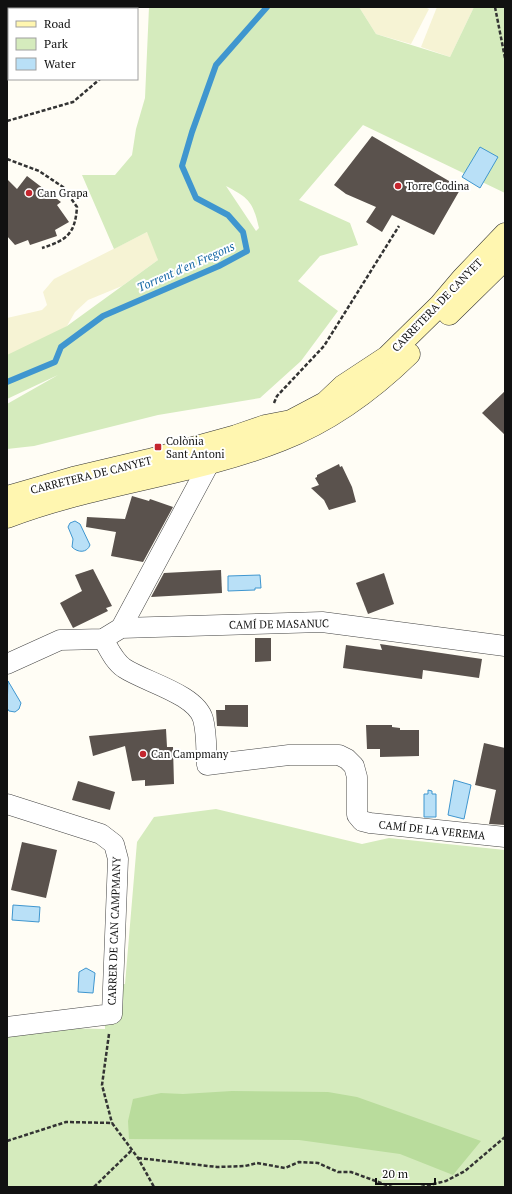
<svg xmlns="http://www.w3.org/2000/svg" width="512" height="1194" viewBox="0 0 512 1194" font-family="'PT Serif',serif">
<rect width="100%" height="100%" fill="#fffdf5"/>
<!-- farmland -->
<g fill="#f6f3d4">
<polygon points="359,7 424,7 429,9 411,44 376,34"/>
<polygon points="437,7 474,7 450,57 421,47"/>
<polygon points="151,230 158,260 122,286 88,300 75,312 67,326 7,361 7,318 42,310 47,305 43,292 54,279"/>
</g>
<!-- green -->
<g fill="#d5ebbd" fill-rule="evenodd">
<path d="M149,7H359L376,34L450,57L474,7H505V193L363,125L299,200L350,223L358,245L320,256L298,281L338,311L301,361L260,398L158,415L34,446L7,449V404L58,375L7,399V355L67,326L158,260L147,232L114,249L82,175H115L132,155L136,129L145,98ZM226,186C249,198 253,202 259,228L256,231Z"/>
<polygon points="216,809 362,844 389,838 505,850 505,1187 7,1187 7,1027 105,1029 104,985 125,984 137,842 154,817"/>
</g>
<!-- forest -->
<polygon fill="#b9dc9c" points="232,1091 328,1092 357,1097 481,1141 453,1175 400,1154 299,1140 129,1139 128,1121 133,1099 161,1093 183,1094"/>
<!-- water -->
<g fill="#b9e0f7" stroke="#3f96cf">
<polygon points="480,147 498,157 480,188 462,177"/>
<path d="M75,521L80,524L90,545C87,553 78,553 72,547L73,539L68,527L70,523Z"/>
<polygon points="260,575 261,588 255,588 255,590 228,591 228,576"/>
<polygon points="8,681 21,703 19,709 15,712 9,711 7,708"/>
<polygon points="454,780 471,785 464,819 448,815"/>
<polygon points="428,790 432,791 432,794 436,794 436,817 424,817 424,794 428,794"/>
<polygon points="13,905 40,907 39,922 12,920"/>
<polygon points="86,968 95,973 93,993 78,992 79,972"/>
</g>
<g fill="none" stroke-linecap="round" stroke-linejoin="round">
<!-- stream -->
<polyline stroke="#3f96cf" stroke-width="6" points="7,382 55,362 61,347 103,316 219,266 247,251 243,232 228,215 196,198 182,166 192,132 216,65 267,7"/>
</g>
<!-- building -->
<g fill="#5a524d">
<polygon points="372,136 461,188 434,235 392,215 382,232 366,222 376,207 346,194 334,185"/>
<polygon points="27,176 61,202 57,205 69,222 55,230 57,236 30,245 28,240 15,245 7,236 7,179 17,189"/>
<polygon points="505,391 505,435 482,413"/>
<polygon points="339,464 340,467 342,466 352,487 356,502 329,510 324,500 311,488 319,485 315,478 317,477 317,475"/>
<polygon points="132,496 149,501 150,499 173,507 143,562 111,556 116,532 86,527 87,517 125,519"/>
<polygon points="93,569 112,606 106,608 108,611 73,628 60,603 82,591 75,575"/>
<polygon points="221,570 222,593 151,597 164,573"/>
<polygon points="384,573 394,604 368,614 356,583"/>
<polygon points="255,638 271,638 271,661 255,662"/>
<polygon points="380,644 482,659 479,678 423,670 422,679 343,668 346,645 382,650"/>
<polygon points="225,705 248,705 248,727 217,726 216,710 225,710"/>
<polygon points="366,725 392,725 392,727 400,728 400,730 419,730 419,756 380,757 380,749 367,749"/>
<polygon points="166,729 167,747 173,747 174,784 145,786 145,780 132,781 125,746 93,756 89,736"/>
<polygon points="484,743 505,748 505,825 489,824 496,790 475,785"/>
<polygon points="78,781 115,792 110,810 72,800"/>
<polygon points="22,842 57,850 46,898 11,890"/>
</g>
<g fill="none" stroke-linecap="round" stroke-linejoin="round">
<defs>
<g id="street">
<polyline points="121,628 210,462"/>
<path d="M103,639C109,649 114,661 124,668C145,682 196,694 203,719C207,733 206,751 207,765L289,755H339L347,759L354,766L357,777V815L362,821L370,823L505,837"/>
<polyline points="7,664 60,640 103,639 121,628 322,622 505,646"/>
<polyline points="7,804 101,834 114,844 118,859 112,1014 7,1027"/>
</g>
<g id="secondary">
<polyline points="449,314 505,259"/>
<polyline points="7,497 73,478 149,460 236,436 265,426 291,421 325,403 343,386 387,357 440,305 462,279 505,234"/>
<path d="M7,517C96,483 193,475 281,440C330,421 372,390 409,354"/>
</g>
</defs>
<!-- street casing -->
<use href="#street" stroke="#444" stroke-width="21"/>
<!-- secondary casing -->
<use href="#secondary" stroke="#333" stroke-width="23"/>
<!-- path -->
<g stroke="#333" stroke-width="2.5" stroke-dasharray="4 2" stroke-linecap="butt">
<polyline points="495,7 505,58"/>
<polyline points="122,9 122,7"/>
<polyline points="7,121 73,102 100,79"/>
<path d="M7,159L39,171L63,187L77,207C75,234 67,240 42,248"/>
<polyline points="274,403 277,396 324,346 399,226"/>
<polyline points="109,1034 102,1085 112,1123"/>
<polyline points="7,1141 66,1122 112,1123 138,1158 154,1187"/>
<polyline points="138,1158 217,1167 245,1166 257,1163 285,1168 299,1162 318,1163 338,1172 351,1172 392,1187"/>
<polyline points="94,1187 132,1150"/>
<polyline points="421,1187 446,1181 465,1171 505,1137"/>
</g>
<!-- street -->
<use href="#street" stroke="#fff" stroke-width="20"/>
<!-- secondary -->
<use href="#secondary" stroke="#fff6b0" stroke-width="22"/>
</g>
<!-- markers -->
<g fill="#c4262e" stroke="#fff" stroke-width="1.5">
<circle cx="398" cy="186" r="4"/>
<circle cx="29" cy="193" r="4"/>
<rect x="154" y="443" width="8" height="8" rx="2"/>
<circle cx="143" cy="754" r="4"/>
</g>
<g text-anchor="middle" stroke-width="4" stroke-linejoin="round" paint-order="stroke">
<!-- poi labels -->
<g font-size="11" fill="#111" stroke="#fff" text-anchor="start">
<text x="406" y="190">Torre Codina</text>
<text x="37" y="197">Can Grapa</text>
<text x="166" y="445">Colònia<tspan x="166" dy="13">Sant Antoni</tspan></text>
<text x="151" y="758">Can Campmany</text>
</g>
<!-- street labels -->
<g font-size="11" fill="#111" stroke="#fff">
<text transform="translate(437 305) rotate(-46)" y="4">CARRETERA DE CANYET</text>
<text transform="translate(91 475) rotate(-14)" y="4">CARRETERA DE CANYET</text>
<text transform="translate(279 624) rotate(-1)" y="4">CAMÍ DE MASANUC</text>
<text transform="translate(432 830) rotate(6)" y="4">CAMÍ DE LA VEREMA</text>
<text transform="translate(114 931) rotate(-88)" y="4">CARRER DE CAN CAMPMANY</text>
</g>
<!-- water labels -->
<g font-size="12" font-style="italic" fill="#1768a6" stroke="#fff">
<text transform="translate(186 267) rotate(-24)" y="4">Torrent d'en Fregons</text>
</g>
</g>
<!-- border -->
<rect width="512" height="1194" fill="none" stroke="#111111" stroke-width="16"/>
<!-- legend -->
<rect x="8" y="8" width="130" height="72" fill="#ffffff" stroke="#a0a0a0"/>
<rect x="16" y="21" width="20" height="6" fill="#fff6b0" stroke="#a0a0a0"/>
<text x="44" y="28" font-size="12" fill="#111111">Road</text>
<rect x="16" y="38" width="20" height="12" fill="#d5ebbd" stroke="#a0a0a0"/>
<text x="44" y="48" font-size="12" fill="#111111">Park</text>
<rect x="16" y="58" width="20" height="12" fill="#b9e0f7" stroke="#a0a0a0"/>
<text x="44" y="68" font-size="12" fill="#111111">Water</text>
<!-- scale -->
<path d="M376 1178v6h59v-6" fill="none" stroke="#111111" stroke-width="2"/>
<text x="382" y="1178" font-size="12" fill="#111111" stroke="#ffffff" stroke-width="3" paint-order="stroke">20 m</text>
</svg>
